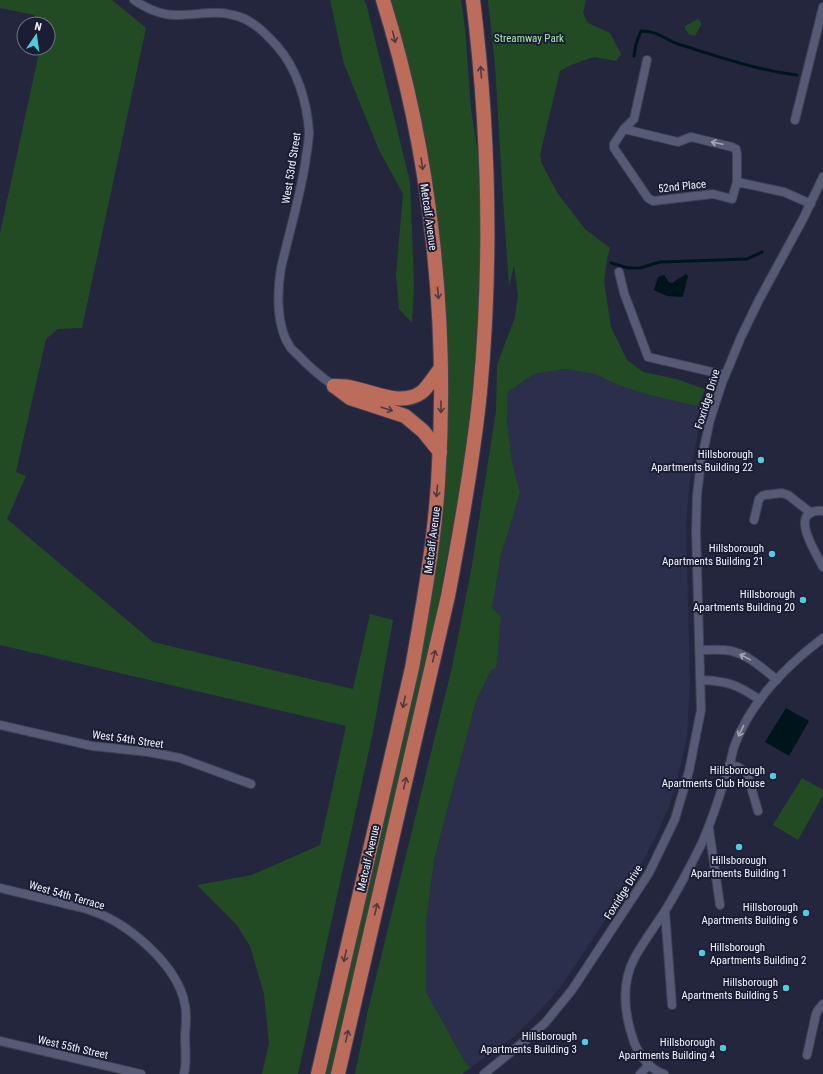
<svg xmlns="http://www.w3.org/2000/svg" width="823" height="1074" viewBox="0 0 823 1074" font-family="'Roboto Condensed',sans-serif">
<rect width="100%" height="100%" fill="#24263e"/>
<!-- built -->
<polygon fill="#2c2f4c" points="566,369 595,374 618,385 649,395 696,406 700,403 703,405 691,469 686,524 690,681 687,737 679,772 669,807 657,834 643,861 612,910 562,985 548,1002 514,1037 470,1068 465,1062 426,992 426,922 434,860 476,701 491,670 501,616 492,609 501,555 520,493 512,462 507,422 508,392 534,374"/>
<!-- green -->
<g fill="#224b23">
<polygon points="0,0 112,0 146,28 82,328 58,329 46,339 16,472 26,476 7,519 153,642 353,689 370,614 393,620 373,732 298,1074 262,1074 269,1043 264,994 250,946 236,924 197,885 252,875 320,845 346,726 0,645 0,233 40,48 48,48 48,24 38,24 35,15 0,8"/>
<polygon points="330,0 364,0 367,7 410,182 414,285 412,323 399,309 396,274 403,194 379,150 344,64"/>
<polygon points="391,0 461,0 465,28 471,109 480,167 480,254 477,330 471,407 463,471 438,606 331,1074 324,1074 419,652 446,322 442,265 432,178 412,79"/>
<polygon points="488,0 586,0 583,13 588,23 610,33 621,54 616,61 594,57 571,65 560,71 540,155 542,164 558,194 585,229 610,248 607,259 604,282 611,327 627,360 643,372 676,379 705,389 700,403 696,406 649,395 618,385 595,374 566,369 534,374 508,392 507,422 512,462 520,493 501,555 492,608 501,616 496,668 491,670 476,701 434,860 426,922 426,992 465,1062 470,1068 462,1074 355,1074 368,1010 452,667 471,571 496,411 497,365 515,317 518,296 514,265 509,287 503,199 495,65"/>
<polygon points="698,19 701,22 701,25 695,36 689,34 685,29 685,26"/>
<polygon points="802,778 823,790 823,795 798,840 773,825"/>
</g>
<!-- water -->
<g fill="#00151b">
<polygon points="686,274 688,276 683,297 667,296 654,290 658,277 664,275 669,282 672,283"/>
<polygon points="786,708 809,721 789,756 765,742"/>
</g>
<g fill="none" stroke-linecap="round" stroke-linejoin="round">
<!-- stream -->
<g stroke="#00151b" stroke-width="3">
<path d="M634,56L636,44L641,31C658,31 664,39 678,44C717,56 756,70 797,75"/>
<polyline points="611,263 628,268 640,268 660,262 747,259 762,252"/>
</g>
<defs>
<g id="minor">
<path d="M134,0C147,9 163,16 179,15C198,15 215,10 233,15C252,19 264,32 277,46C297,69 307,101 309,132C309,143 306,154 305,165C299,200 289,234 281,268C277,292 276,326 290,347C292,350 296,353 299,356C311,369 320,376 334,386"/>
<polyline points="647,60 634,119 624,129 614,144 614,148 648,198 653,201 713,194 732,199 737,182 784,192 811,204"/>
<polyline points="795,120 823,7"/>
<polyline points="624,129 678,142 691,137 732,147 736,149 737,154 737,182"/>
<polyline points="619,272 624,293 648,357 725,375"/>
<path d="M823,511C786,508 816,553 823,567"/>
<polyline points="754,520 759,499 762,496 765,495 782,493 788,495 811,513"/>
<path d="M700,650C710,650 721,649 731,651C749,655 763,669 777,680"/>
<path d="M701,680C728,681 738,685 760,700"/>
<polyline points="0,725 92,746 148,752 180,758 251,784"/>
<polyline points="729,765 738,767 747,773 758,811"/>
<polyline points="709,829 720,905"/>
<path d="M0,888C21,893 41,898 62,903C72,906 82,907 92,911C128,923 178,965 185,1005C187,1014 186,1025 185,1035C185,1047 187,1064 184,1074"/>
<polyline points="665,911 672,1005"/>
<polyline points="0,1041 141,1074"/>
<polyline points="807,1055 816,1014 818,1010 823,1004"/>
<polyline points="484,1074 527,1039 545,1023 572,990 649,873 675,819 689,771 701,710 696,531 697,495 701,462 710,420 722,383 741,337 759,300 803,219 823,177"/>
<polyline points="640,1074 649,1065"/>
<path d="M664,1074C650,1070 639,1055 634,1042C624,1014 621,983 635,957C644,941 655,926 665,911C678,890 689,869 700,847C712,822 720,794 729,767C731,761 732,753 734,747C750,702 786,666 823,638"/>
</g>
<g id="trunk">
<polyline points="334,386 350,398 405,416 423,431 440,452"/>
<path d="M334,386C341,386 347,386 353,388C374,392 402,407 422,392C429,386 435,375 441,368"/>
<path d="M318,1074L412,668C423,606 434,545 438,483C449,323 431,153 383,0"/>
<path d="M338,1074L448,596C461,528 473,461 480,392C492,262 489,130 473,0"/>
</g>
</defs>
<!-- minor casing -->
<use href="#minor" stroke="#3f4154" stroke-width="10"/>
<!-- trunk casing -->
<use href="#trunk" stroke="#3f4154" stroke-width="16"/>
<!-- minor -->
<use href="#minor" stroke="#565a74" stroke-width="8"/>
<!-- trunk -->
<use href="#trunk" stroke="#bb6c5b" stroke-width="14"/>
</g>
<!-- one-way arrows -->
<defs><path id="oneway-shaft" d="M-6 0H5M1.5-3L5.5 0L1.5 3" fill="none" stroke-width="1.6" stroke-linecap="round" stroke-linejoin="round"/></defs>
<g stroke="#523941">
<use href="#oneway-shaft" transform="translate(394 37) rotate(76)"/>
<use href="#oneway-shaft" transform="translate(481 72) rotate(-95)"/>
<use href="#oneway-shaft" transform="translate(422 164) rotate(81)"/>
<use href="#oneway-shaft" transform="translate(438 293) rotate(85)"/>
<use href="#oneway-shaft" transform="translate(441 407) rotate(90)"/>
<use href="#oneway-shaft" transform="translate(387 409) rotate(18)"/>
<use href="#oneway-shaft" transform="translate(437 491) rotate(95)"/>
<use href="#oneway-shaft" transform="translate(434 656) rotate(-77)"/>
<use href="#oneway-shaft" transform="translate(404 702) rotate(102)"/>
<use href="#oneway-shaft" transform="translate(405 783) rotate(-77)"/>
<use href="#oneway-shaft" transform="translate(376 909) rotate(-77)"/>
<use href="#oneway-shaft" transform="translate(345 956) rotate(103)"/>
<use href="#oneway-shaft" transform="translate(347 1036) rotate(-77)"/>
</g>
<g stroke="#a4a6b8">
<use href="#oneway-shaft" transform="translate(717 143) rotate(-168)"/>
<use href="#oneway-shaft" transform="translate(745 657) rotate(-152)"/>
<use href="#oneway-shaft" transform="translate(741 731) rotate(115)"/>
</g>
<!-- markers -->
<g fill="#54cadd" stroke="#1a1d33" stroke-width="1.5">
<circle cx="761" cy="460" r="4"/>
<circle cx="772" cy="554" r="4"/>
<circle cx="803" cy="600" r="4"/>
<circle cx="773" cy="776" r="4"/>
<circle cx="739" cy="847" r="4"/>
<circle cx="806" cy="913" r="4"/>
<circle cx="702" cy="953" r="4"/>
<circle cx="786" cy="988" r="4"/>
<circle cx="585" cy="1042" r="4"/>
<circle cx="723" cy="1048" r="4"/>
</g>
<g text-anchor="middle" stroke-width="4" stroke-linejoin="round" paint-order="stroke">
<!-- park labels -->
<g font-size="11" fill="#a7e8a7" stroke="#1a1d33">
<text x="529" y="42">Streamway Park</text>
</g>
<!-- street labels -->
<g font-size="11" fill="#f1f3fd" stroke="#1a1d33">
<text transform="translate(291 168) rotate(-81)" y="4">West 53rd Street</text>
<text transform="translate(682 186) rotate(-6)" y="4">52nd Place</text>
<text transform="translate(429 217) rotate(82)" y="4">Metcalf Avenue</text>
<text transform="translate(707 399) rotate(-73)" y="4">Foxridge Drive</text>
<text transform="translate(432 540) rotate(-83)" y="4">Metcalf Avenue</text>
<text transform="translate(128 739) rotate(8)" y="4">West 54th Street</text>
<text transform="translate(368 858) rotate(-77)" y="4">Metcalf Avenue</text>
<text transform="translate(623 892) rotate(-58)" y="4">Foxridge Drive</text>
<text transform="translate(67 895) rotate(16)" y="4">West 54th Terrace</text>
<text transform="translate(73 1047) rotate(13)" y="4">West 55th Street</text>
</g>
<!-- poi labels -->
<g font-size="11" fill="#f1f3fd" stroke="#1a1d33" text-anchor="end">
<text x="753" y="458">Hillsborough<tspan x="753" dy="13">Apartments Building 22</tspan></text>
<text x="764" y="552">Hillsborough<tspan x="764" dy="13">Apartments Building 21</tspan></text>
<text x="795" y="598">Hillsborough<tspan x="795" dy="13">Apartments Building 20</tspan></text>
<text x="765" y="774">Hillsborough<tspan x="765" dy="13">Apartments Club House</tspan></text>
<text x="739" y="864" text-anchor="middle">Hillsborough<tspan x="739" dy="13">Apartments Building 1</tspan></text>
<text x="798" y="911">Hillsborough<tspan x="798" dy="13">Apartments Building 6</tspan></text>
<text x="710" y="951" text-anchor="start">Hillsborough<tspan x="710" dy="13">Apartments Building 2</tspan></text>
<text x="778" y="986">Hillsborough<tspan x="778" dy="13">Apartments Building 5</tspan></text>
<text x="577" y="1040">Hillsborough<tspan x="577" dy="13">Apartments Building 3</tspan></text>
<text x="715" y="1046">Hillsborough<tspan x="715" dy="13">Apartments Building 4</tspan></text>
</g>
</g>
<!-- north arrow -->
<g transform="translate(36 36) rotate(13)"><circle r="19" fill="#1a1d33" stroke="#707384"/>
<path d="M0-3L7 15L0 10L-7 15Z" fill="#54cadd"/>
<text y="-6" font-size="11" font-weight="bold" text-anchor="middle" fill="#f1f3fd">N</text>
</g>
</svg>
